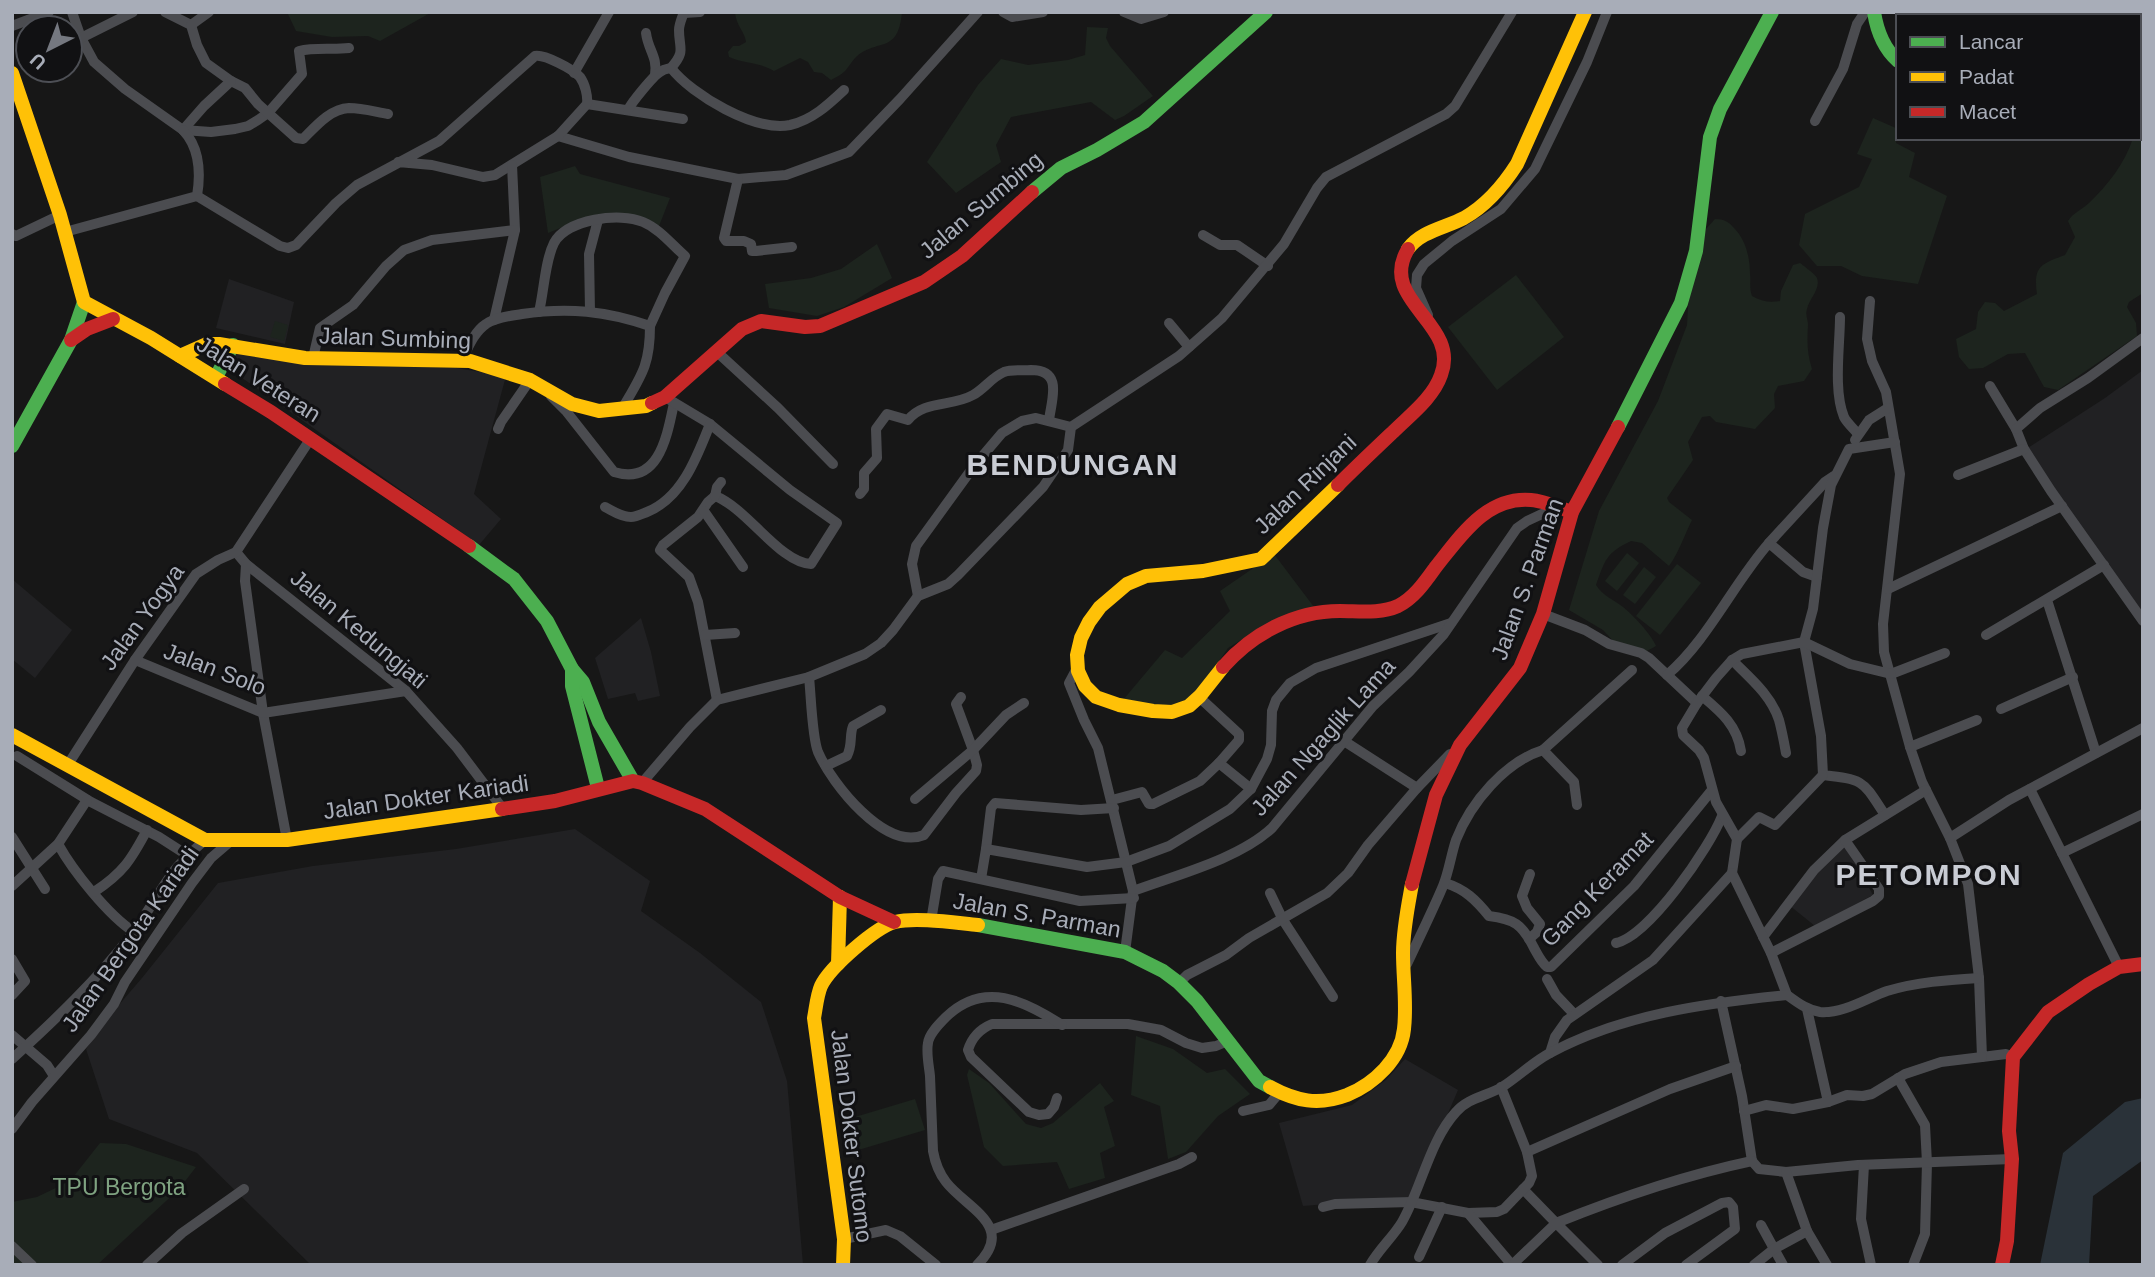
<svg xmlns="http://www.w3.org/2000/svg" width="2155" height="1277" viewBox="0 0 2155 1277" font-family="Arial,sans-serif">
<rect width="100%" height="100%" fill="#171717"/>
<!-- built -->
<g fill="#212123">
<polygon points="229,279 294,302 285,344 216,328"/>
<polygon points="235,353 346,365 456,368 506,376 474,494 501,519 479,545 228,368"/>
<polygon points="2143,370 2143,615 2023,451 2105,398"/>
<polygon points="12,579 72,630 35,678 12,659"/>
<polygon points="641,618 651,652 660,696 638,701 635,693 608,699 595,658"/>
<polygon points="575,829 650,881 641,911 700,953 761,1002 787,1081 803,1265 311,1265 197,1153 109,1119 86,1049 106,1020 142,978 218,883 313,866 456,849"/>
<polygon points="1845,844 1873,895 1815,926 1789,905 1826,860"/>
<polygon points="1405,1059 1458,1090 1412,1197 1303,1206 1279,1123 1352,1105 1386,1080"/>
</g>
<!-- green -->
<g fill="#1d241e">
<polygon points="287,12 432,12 380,41 368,36 332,37 296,31"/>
<path d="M735,12H902C898,56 877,37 855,58C851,62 849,67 845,71C841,75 836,77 831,80L822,73L814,72L808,62L800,58L774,71C759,62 745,64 729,57L728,52L733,46H739L746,42C745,32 736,26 735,12Z"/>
<polygon points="1087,27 1108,28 1106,38 1110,46 1153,96 1124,116 1115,120 1091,102 1011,117 996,145 1001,162 956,193 927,162 978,85 1001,59 1028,65 1068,60 1085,55"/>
<path d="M2143,107V293L2129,302L2127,307L2136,323L2137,336L2058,390L2044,387L2025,353L2008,354L1983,368L1969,369L1959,357L1956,339L1976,329L1978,312L1985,302L1995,303L2004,311L2037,294C2033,266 2041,264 2065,255L2075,237L2068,221C2073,213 2081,210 2089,203C2108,185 2125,163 2133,138H2139V120Z"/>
<polygon points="1873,118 1898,129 1896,143 1915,153 1909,177 1947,196 1918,284 1862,276 1841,266 1817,266 1799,245 1805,214 1859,187 1872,159 1857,154"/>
<polygon points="575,166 580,174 670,198 659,226 621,214 570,224 548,233 540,177"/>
<path d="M1715,219C1724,219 1729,222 1734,228C1746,240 1750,258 1750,274C1751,282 1749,288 1752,296C1761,301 1769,303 1780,301L1781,291L1793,265L1800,263C1805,267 1814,273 1817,278C1821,289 1809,299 1807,309C1805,315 1808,319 1808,325C1807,341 1807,354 1812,369L1804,381L1778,386L1774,394L1775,408L1755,429L1716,422L1710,416L1702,417L1688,442L1693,460L1667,498L1669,502L1692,520C1684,536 1679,552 1669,566L1642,543L1631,541C1606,553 1605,560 1596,585C1603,596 1613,599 1623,607C1632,614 1652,635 1656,646L1647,651L1616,644L1603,630L1569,610L1599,511L1658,401L1687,325L1689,290L1706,229Z"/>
<polygon points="877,244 892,278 844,307 817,316 769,308 765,284 811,278 841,269"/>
<polygon points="1516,275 1564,337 1497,390 1448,327"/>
<polygon points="275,321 288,325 284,341 270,337"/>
<polygon points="1627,553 1639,563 1617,591 1605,581"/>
<polygon points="1274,554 1314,607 1279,617 1228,648 1194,698 1170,708 1123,700 1165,650 1182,658 1230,611 1220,591"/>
<polygon points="1677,564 1701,583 1660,635 1636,616"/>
<polygon points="1644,567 1656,577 1635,604 1623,595"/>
<polygon points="1136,1036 1173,1049 1207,1073 1225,1069 1250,1094 1218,1116 1186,1152 1168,1159 1160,1106 1131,1095"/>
<polygon points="969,1069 989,1083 1026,1124 1041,1128 1053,1123 1100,1083 1114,1101 1104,1107 1115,1146 1100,1153 1105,1178 1069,1189 1057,1162 1003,1166 984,1147 967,1075"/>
<polygon points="915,1099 925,1130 855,1151 845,1120"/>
<polygon points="100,1143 126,1144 196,1167 179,1189 97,1265 12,1265 12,1202 37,1197 70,1181"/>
</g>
<!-- water -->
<polygon fill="#2a3239" points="2143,1098 2143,1160 2093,1196 2089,1265 2040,1265 2063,1153 2125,1102"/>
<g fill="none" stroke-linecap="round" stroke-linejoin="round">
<!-- street -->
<g stroke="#4b4c50" stroke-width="10">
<path d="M72,12L81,38L94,62L125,89L183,130L211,132L235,129L248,126L258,120L268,113L302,74L299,51C315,47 333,50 349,48"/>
<path d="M165,12L191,25L197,45L206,63L231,81L245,88L258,104L296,138L303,139C316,126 330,109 349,108C362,108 376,112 388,114"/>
<polyline points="1003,12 1012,17 1043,12"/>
<polyline points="1124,12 1141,19 1164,12"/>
<polyline points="684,13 700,12"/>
<polyline points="191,25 209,12"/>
<polyline points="12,26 49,12"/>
<path d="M646,33C648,50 658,57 655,75"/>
<polyline points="81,38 133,12"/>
<path d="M671,68C692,95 755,132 790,125C812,120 828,105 844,90"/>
<polyline points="574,73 609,12"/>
<polyline points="587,104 683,119"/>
<path d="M628,110C631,103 654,75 660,72C664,69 666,69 671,68C686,51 679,49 679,30C679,24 682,18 684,12"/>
<polyline points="1815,121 1843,69 1857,24 1865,12"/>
<polyline points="183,130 204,106 231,81"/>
<polyline points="558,136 629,157 738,179 786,175 849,152 900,99 978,12"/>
<polyline points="738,179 724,238 726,241 744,241 751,244 752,251 756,251 792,247"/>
<path d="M197,196L280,246L288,248L296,245L336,203L357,185L439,141L535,56C544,54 573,69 580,77C585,84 588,96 587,104L558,136L495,175L483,177L432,165L398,162"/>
<path d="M65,232L197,196C201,172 200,148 183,130"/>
<polyline points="12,234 16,236 60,215"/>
<polyline points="1203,235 1220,245 1237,245 1268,266"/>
<polyline points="1870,301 1867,339 1872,361 1886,392 1900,474 1883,624 1884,652 1910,747 1922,782 1950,838 1968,884 1979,978 1982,1057 2006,1054 2013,1057"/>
<polyline points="590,311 589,254 598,220"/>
<path d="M539,312C544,291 545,261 554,243C567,219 620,212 643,222C660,229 672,245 685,256L665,293L650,326"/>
<polyline points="1428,315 1416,288 1417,275 1424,264 1452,241 1501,209 1535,169 1587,62 1607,12"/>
<path d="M1840,317C1840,345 1833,391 1844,417C1847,423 1854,429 1858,434"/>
<polyline points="494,320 515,230 512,165"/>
<polyline points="1169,323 1189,347"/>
<polyline points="717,352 778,408 833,464"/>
<polyline points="313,358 320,328 353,305 386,266 404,250 432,240 515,230"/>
<path d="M462,360C468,348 474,332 486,324C496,317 510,316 522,314C568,307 606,311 650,326C650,366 641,376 622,409"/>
<polyline points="1990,386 2016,429 2024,449 2051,491 2143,621"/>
<path d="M551,396L566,411L614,472C659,486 667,436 674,403"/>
<path d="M665,397L710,424L790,490L837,523L811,564C780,563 747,508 715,496"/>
<polyline points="498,429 501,422 530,380"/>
<polyline points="2016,429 2040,408 2088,378 2143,338"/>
<polyline points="1855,440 1869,420 1888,408"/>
<polyline points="1958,475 2024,449"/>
<path d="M860,494L864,489V473L877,458L876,429L887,414L908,420C924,400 952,407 973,395C984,389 992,377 1004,372C1012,369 1022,371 1031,370C1063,370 1052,398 1049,420"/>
<polyline points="715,496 708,502 698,517 663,545 660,550 689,577 698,602 717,700"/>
<polyline points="715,496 717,487 721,482"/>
<path d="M605,507C613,511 621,517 631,517C636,517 642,514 647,512C682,498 697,457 710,424"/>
<polyline points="704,511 743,567"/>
<polyline points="1769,543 1825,482 1834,476"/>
<polyline points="236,552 246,564 406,691 457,748 503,809"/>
<polyline points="246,564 245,581 263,713 287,840"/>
<polyline points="1888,589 2062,506"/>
<polyline points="918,596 912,564 916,546 974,466 1002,433 1022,421 1036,418 1071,427"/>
<polyline points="2047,600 2096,753"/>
<polyline points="1543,614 1585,630 1609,644 1641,653 1649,658 1697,703"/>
<polyline points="705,635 735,633"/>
<polyline points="1986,635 2104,565"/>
<polyline points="135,660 263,713 406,691"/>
<path d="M1732,660C1750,678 1771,695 1779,720C1782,731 1784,742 1786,753"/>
<polyline points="1077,668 1069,683 1084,720 1098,748 1133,891 1125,952"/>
<polyline points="1891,674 1945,653"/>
<path d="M1667,675C1708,640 1733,584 1769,543L1803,572L1817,577"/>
<path d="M809,677C811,695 812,737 818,752C832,784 885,851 924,835L956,793L976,771L977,765L973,750L956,704L961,697"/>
<path d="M1702,696C1721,712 1737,725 1741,751"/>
<polyline points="2001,709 2073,677"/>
<polyline points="1344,741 1417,788"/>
<polyline points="1910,747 1977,720"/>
<polyline points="17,756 91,802 159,837 187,855"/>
<polyline points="1219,763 1251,789"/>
<polyline points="67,766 135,660 196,574 218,560 236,552 311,438"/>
<path d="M826,766L847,756C853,744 849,736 853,726L881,710"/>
<polyline points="642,783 690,727 717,700 809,677 865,654 881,643 893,630 918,596 948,584 958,575 1043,487 1068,450 1071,427 1179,356 1222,318 1284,244 1317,188 1326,177 1446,114 1455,106 1512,12"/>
<polyline points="2030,789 2119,967"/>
<polyline points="915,799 973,750 1006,715 1024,703"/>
<polyline points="1112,800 1142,792 1149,804 1153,804 1200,781 1219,763 1239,740 1239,734 1199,697"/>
<polyline points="1577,805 1574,782 1543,750 1632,670"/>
<path d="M1885,815C1862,780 1865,780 1823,775L1821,736L1804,642L1813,609L1823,528L1831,485L1849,449L1895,442"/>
<polyline points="12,837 45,889"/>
<polyline points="1950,838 2009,800 2143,728"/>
<polyline points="1737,839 1759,817 1775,825 1823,775"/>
<path d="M58,844C73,871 108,915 134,932"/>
<polyline points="986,849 991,808 995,803 1081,810 1114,808"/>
<polyline points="2062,853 2143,814"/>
<polyline points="981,879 986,849 1087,867 1126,862 1169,846 1230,809 1251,789 1267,759 1271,745 1272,711 1276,700 1290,683 1316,668 1451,623"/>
<path d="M1445,883C1465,889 1476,900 1489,916C1514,919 1522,924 1534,948C1538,955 1541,962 1547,967H1551L1634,886L1712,790"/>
<polyline points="12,886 58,844 87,800"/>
<path d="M1133,891C1176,875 1239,859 1272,828L1373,706L1409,672L1444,634L1517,528L1527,521L1557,507"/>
<path d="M94,892C123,873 131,860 147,830"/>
<polyline points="1270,893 1283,920 1333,997"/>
<polyline points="931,921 938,879 943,871 1080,901 1134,898"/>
<polyline points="1763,937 1814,870 1845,840 1926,790"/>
<polyline points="1529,939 1537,932 1540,924 1527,908 1522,896 1530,874"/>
<path d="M1616,943C1649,936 1710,847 1722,816"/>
<polyline points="1771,953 1873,901 1879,896 1879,889 1845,840"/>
<polyline points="12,959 25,981 12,995"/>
<path d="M1407,964C1419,938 1432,912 1443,886C1449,871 1451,855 1456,840C1471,802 1505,762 1543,750"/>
<polyline points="1547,979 1556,995 1574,1014"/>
<polyline points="1179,983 1187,975 1226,955 1249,938 1327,893 1348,873 1368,845 1417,788 1450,754"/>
<polyline points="1787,995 1771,953 1732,873 1737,839 1716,802 1704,758 1699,750 1683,735 1682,728 1697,703 1716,678 1732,660 1742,654 1804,642 1850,664 1891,674"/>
<polyline points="1721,1001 1742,1096 1752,1161"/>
<polyline points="1807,1009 1828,1102"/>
<polyline points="12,1035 47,1065 54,1076"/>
<polyline points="1550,1053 1555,1037 1567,1020 1653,960 1732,873"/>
<path d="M12,1059C55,1020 97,980 132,934C147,914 159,891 174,871C183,859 194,850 205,840"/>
<polyline points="1898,1078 1925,1125 1927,1163 1925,1234 1913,1265"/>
<path d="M1057,1098L1054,1107L1048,1114L1039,1115L1029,1112L971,1057L968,1050C972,1037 980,1029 992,1024H1128L1161,1030L1186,1043L1202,1048L1216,1046L1228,1041"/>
<polyline points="1243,1111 1269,1105 1279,1093"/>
<polyline points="1744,1111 1766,1105 1793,1109 1828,1102 1847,1095 1863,1096 1872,1094 1905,1074 1941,1062 1982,1057"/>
<polyline points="12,1129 32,1102 91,1035 114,1004 125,982 192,883 211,858 232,840"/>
<polyline points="1527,1152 1670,1089 1736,1066"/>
<polyline points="1752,1161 1759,1169 1786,1172 1858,1165 2012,1159"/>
<polyline points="1864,1165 1861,1219 1871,1265"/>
<polyline points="1786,1172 1807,1231 1827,1265"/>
<path d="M1523,1189L1556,1223C1618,1198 1686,1175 1752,1161"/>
<polyline points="1323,1207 1335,1204 1411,1202 1468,1213 1497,1212 1504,1209 1529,1183 1532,1176 1527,1152 1501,1087"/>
<polyline points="1468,1213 1512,1265"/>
<polyline points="1761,1225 1783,1265"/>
<polyline points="991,1230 1179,1164 1192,1157"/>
<polyline points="844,1239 886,1230 900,1236 936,1265"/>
<polyline points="12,1246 32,1265"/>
<polyline points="1419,1257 1442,1207"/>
<polyline points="147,1265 182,1233 244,1189"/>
<path d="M977,1265C1017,1226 966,1208 946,1182C939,1173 935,1162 933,1151C932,1126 931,1101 930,1076C929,1066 926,1053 928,1043C929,1034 939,1024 946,1017C984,980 1025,1001 1062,1025"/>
<path d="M1370,1265C1379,1249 1393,1237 1402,1222C1421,1189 1430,1140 1456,1112C1468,1098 1487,1096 1502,1087C1519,1076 1533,1062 1550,1053C1623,1014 1707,1003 1787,995C1798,1003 1807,1010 1820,1012C1843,1014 1867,998 1887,991C1917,982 1947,980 1979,978"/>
<polyline points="1512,1265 1556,1223 1598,1265"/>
<polyline points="1622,1265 1665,1233 1722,1203 1729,1202 1733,1207 1735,1229 1686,1265"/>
<polyline points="1754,1265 1774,1249 1807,1231"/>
</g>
<!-- fast -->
<g stroke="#4caf50" stroke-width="14">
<path d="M1874,12C1877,31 1883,48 1898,61"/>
<polyline points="1032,192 1061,168 1097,150 1144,122 1266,12"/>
<polyline points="216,377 233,345"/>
<polyline points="1618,427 1681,303 1696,251 1710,137 1720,109 1772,12"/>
<polyline points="12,446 71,340 84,302"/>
<polyline points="469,546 514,579 547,621 572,669 583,682 599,722 633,781"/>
<polyline points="572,669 572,686 598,788"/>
<polyline points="978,925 1125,952 1163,971 1179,983 1197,1001 1259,1081 1270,1087"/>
</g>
<!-- slow -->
<g stroke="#ffc107" stroke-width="14">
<polyline points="12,73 60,215 84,302 151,338 225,384"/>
<polyline points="2139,79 2143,65"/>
<path d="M1408,249C1421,231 1445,228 1464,218C1487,205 1503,186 1517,164L1585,12"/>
<polyline points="180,356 207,344 219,344 305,358 470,361 530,380 572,404 599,411 646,406 652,403"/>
<polyline points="1223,667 1200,696 1189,706 1172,712 1153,711 1119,705 1096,697 1085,686 1078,671 1077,655 1081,638 1089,622 1100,607 1127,584 1146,576 1203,571 1261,559 1338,485"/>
<polyline points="12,735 205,840 287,840 502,809"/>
<polyline points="838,964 840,897"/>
<path d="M1270,1087C1296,1101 1318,1106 1347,1095C1374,1084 1401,1059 1404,1029C1407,1004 1403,978 1403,953C1403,930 1408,906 1412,884"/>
<path d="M843,1265L844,1239L814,1018C816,1008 817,995 821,986C830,967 876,927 895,922C916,917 956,923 978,925"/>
</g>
<!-- jam -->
<g stroke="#c62828" stroke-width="14">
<polyline points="71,340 87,329 113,319"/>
<polyline points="225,384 271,412 469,546"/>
<polyline points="652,403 665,397 742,329 761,321 805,327 820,326 924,282 962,256 1032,192"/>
<path d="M1338,485C1356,467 1374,450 1393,432C1410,415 1433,398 1441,375C1461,323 1377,301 1408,249"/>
<path d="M1223,667C1252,634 1294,611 1340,611C1359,611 1380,614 1398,606C1414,598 1425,582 1435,568C1460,537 1486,496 1531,500C1545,501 1559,508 1572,512"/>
<polyline points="502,809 555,801 633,781 642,783 705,809 840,897 894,922"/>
<polyline points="1412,884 1436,795 1460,745 1520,668 1543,614 1572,512 1618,427"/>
<polyline points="2002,1265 2007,1241 2012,1159 2009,1131 2013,1057 2048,1012 2089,984 2119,967 2143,964"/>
</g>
</g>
<g text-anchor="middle" stroke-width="6" stroke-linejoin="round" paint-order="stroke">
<!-- street labels -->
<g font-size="23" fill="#a8adb8" stroke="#111113">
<text transform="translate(981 205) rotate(-40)" y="8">Jalan Sumbing</text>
<text transform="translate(395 338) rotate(2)" y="8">Jalan Sumbing</text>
<text transform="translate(259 379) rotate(32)" y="8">Jalan Veteran</text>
<text transform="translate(1305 484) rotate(-44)" y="8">Jalan Rinjani</text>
<text transform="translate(1527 579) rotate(-70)" y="8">Jalan S. Parman</text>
<text transform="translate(142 617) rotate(-54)" y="8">Jalan Yogya</text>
<text transform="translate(359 629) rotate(40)" y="8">Jalan Kedungjati</text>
<text transform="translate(215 669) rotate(21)" y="8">Jalan Solo</text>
<text transform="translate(1323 737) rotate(-48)" y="8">Jalan Ngaglik Lama</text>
<text transform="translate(426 797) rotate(-8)" y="8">Jalan Dokter Kariadi</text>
<text transform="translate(1597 889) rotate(-46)" y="8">Gang Keramat</text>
<text transform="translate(1037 915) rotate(10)" y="8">Jalan S. Parman</text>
<text transform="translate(130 939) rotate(-55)" y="8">Jalan Bergota Kariadi</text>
<text transform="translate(852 1136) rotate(83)" y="8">Jalan Dokter Sutomo</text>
</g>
<!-- park labels -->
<g font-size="23" fill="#7fa381" stroke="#111113">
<text x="119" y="1195">TPU Bergota</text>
</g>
<!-- district labels -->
<g font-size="30" font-weight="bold" letter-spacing="2" fill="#c9ccd4" stroke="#111113">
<text x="1073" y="475">BENDUNGAN</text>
<text x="1929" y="885">PETOMPON</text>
</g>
</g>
<!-- border -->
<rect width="2155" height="1277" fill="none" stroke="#a8adb8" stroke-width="28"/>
<!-- legend -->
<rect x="1896" y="14" width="245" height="126" fill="#111113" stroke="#4d4f55" stroke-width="2"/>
<rect x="1910" y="37" width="35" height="10" fill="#4caf50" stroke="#4d4f55" stroke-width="2"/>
<text x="1959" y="49" font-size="21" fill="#a8adb8">Lancar</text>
<rect x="1910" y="72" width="35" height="10" fill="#ffc107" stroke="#4d4f55" stroke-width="2"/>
<text x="1959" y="84" font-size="21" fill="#a8adb8">Padat</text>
<rect x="1910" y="107" width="35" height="10" fill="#c62828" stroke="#4d4f55" stroke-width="2"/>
<text x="1959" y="119" font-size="21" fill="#a8adb8">Macet</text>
<!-- north arrow -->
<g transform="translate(49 49) rotate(222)"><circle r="33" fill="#111113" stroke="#4d4f55" stroke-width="2"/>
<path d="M0-5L12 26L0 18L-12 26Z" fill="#757880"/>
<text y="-10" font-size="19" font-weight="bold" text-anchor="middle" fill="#a8adb8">U</text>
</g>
</svg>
